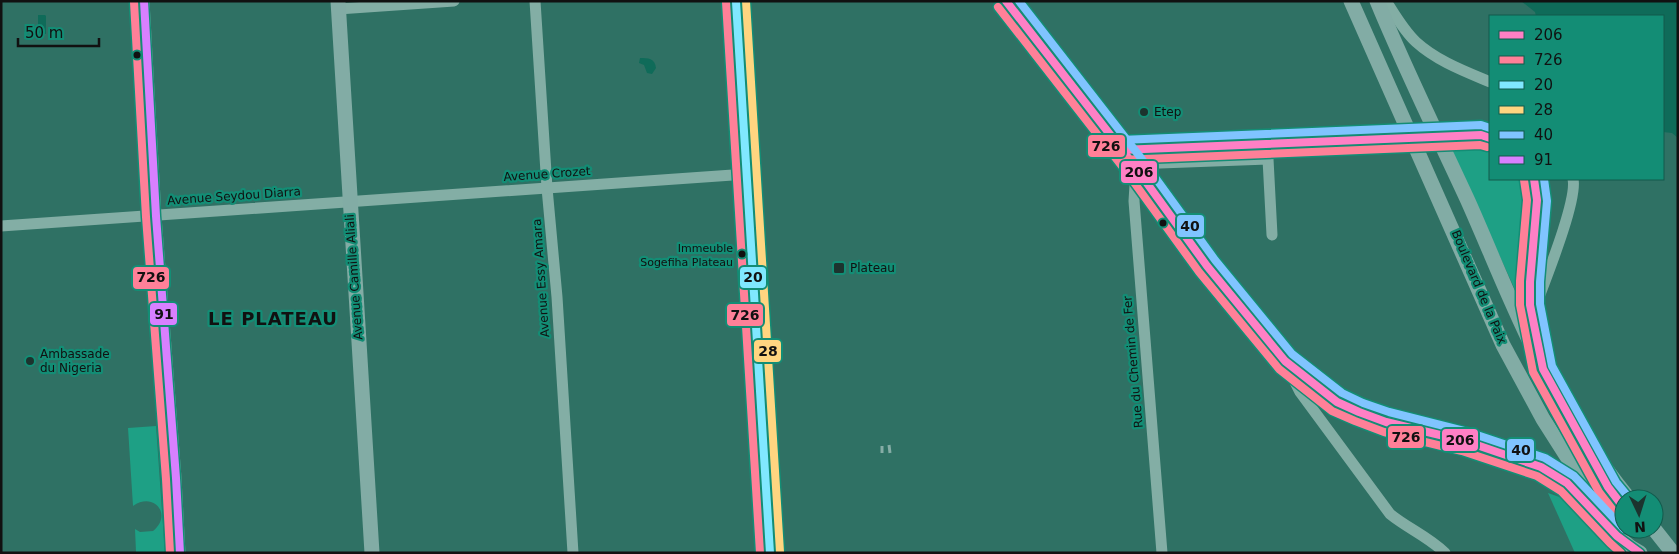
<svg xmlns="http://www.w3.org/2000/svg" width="1679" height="554" viewBox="0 0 1679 554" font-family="'DejaVu Sans',sans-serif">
<rect width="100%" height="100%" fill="#2f7164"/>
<!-- green -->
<g fill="#1ea085">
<path d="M1449,145H1472L1490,148V179H1526C1536,205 1525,275 1522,305Z"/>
<path d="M156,426L165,553H129L136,552L135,529L140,532L153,531C173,515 154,491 133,506L128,428Z"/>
<polygon points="1548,493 1574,502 1616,553 1575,553"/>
</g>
<!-- water -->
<g fill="#0f6b59">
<polygon points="1521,1 1678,1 1678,138 1672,133 1663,132 1663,16 1536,16 1535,12"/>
<polygon points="38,15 45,15 46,16 46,34 38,33"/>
<path d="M640,58C648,58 655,58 656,68L652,74L647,73L644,65L639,63Z"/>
</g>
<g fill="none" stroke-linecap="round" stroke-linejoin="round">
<!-- minor -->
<g stroke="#83aea5" stroke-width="11">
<polyline points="144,1 156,216 176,478 180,553"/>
<polyline points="535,1 547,188 557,297 573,553"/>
<path d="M1386,1C1395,15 1404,31 1416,42C1437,61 1464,71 1490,82"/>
<polyline points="338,9 454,1"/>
<polyline points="1133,164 1268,159 1272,235"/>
<polyline points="1136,169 1134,201 1162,553"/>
<polyline points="1,226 747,174"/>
<path d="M1533,313C1542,288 1578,201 1573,179"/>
<path d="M1286,364L1300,392L1390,514C1407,528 1429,537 1445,553"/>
</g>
<!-- major -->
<g stroke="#82aca5" stroke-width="15">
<polyline points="338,1 372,553"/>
<polyline points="736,1 770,553"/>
<polyline points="1006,1 1133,164 1207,266 1285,361 1337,402 1359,412 1386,422 1465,441 1541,467 1567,483 1617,536 1630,547 1640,553"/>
<polyline points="1351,1 1503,345 1543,419 1571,463 1620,525"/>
<path d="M1377,1C1405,69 1437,134 1468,201C1493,257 1515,315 1544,370C1568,416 1597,459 1629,499"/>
<polyline points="1120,150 1302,142"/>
<path d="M1534,179C1541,212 1532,246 1530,280C1529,302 1534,323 1539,345"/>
<polyline points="1654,529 1673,553"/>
</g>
<!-- rail -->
<g stroke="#86ada6" stroke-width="3" stroke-dasharray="9 4" stroke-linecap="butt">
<polyline points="889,445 890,453"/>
<polyline points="882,446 882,453"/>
</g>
<!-- major-bridge -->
<polyline stroke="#82aca5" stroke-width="15" points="1302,142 1481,135"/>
<defs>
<g id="bus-1">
<polyline points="1006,1 1133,164 1207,266 1285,361 1337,402 1359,412 1386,422 1465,441 1541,467 1567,483 1617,536 1640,553"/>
<polyline points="1120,150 1481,135 1490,138"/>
<polyline points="1534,179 1537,200 1530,282 1530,305 1543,369 1608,487 1624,508"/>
</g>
<g id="bus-2">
<polyline points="134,2 146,217 166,479 170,553"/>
<polyline points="726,2 760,553"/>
<polyline points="998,7 1125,170 1199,272 1279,369 1332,411 1355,421 1384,432 1462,451 1537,476 1561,491 1610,543 1621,553"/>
<polyline points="1120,160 1480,145 1487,147"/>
<polyline points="1524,180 1527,200 1520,281 1520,305 1533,372 1599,492 1616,514"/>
</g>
<polyline id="bus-3" points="736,2 770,553"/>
<polyline id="bus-4" points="746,1 780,552"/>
<g id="bus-5">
<polyline points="1019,1 1141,158 1215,260 1292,354 1342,393 1363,403 1389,412 1468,432 1545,458 1574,476 1624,529"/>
<polyline points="1120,140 1481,125 1490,128"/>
<polyline points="1544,179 1547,201 1540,282 1540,304 1552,366 1616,482 1630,499"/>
</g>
<polyline id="bus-6" points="144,1 156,216 176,478 180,553"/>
</defs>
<!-- bus-1 casing -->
<use href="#bus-1" stroke="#138d75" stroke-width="11"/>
<!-- bus-2 casing -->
<use href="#bus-2" stroke="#138d75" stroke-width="11"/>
<!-- bus-3 casing -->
<use href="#bus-3" stroke="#138d75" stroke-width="11"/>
<!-- bus-4 casing -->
<use href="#bus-4" stroke="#138d75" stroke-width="11"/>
<!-- bus-5 casing -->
<use href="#bus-5" stroke="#138d75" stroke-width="11"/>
<!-- bus-6 casing -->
<use href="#bus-6" stroke="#138d75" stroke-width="11"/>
<!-- bus-1 -->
<use href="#bus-1" stroke="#ff80c5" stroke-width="8"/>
<!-- bus-2 -->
<use href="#bus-2" stroke="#ff8098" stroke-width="8"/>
<!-- bus-3 -->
<use href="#bus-3" stroke="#80e8ff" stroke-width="8"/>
<!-- bus-4 -->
<use href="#bus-4" stroke="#ffd580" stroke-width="8"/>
<!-- bus-5 -->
<use href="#bus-5" stroke="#80c4ff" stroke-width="8"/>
<!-- bus-6 -->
<use href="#bus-6" stroke="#d880ff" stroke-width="8"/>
</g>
<!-- markers -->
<g fill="#111" stroke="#138d75" stroke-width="2">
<circle cx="137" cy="55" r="4.5"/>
<circle cx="1163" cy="223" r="4.5"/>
<circle cx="742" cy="254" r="4.5"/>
</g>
<g fill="#1c332e" stroke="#138d75" stroke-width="2">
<circle cx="1144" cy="112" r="5"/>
<rect x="833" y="262" width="12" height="12" rx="2.5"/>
<circle cx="30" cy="361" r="5"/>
</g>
<g text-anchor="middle" stroke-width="4.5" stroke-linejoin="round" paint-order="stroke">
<!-- bus labels -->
<g font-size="11" fill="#111" stroke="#138d75" text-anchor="end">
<text x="733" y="252">Immeuble<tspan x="733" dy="14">Sogefiha Plateau</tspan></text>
</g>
<!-- poi labels -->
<g font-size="12" fill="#111" stroke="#138d75" text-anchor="start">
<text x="1154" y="116">Etep</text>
<text x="850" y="272">Plateau</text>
<text x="40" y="358">Ambassade<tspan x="40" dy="14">du Nigeria</tspan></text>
</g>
<!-- street labels -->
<g font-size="12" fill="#111" stroke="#138d75">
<text transform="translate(547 174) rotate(-4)" y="4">Avenue Crozet</text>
<text transform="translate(234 196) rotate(-4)" y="4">Avenue Seydou Diarra</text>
<text transform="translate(354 277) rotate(-94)" y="4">Avenue Camille Aliali</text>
<text transform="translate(541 278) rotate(-94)" y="4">Avenue Essy Amara</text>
<text transform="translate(1479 287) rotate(67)" y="4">Boulevard de la Paix</text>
<text transform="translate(1133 362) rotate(-95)" y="4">Rue du Chemin de Fer</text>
</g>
<!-- district labels -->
<g font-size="18" font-weight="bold" letter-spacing="1" fill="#111" stroke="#138d75">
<text x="273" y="325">LE PLATEAU</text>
</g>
</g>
<g stroke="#138d75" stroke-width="2">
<rect x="1087" y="134" width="39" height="24" rx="5" fill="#ff8098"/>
<rect x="1120" y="160" width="38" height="24" rx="5" fill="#ff80c5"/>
<rect x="1176" y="214" width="29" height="24" rx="5" fill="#80c4ff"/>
<rect x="739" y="266" width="28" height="23" rx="5" fill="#80e8ff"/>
<rect x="132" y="266" width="38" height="24" rx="5" fill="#ff8098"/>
<rect x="149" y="302" width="29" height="24" rx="5" fill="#d880ff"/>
<rect x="726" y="303" width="38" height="24" rx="5" fill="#ff8098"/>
<rect x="753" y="339" width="29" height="24" rx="5" fill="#ffd580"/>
<rect x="1387" y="425" width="38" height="24" rx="5" fill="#ff8098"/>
<rect x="1441" y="428" width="38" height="24" rx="5" fill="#ff80c5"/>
<rect x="1506" y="438" width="29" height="24" rx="5" fill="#80c4ff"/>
</g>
<g font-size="14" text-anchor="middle" font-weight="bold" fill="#111">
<text x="1106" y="151">726</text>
<text x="1139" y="177">206</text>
<text x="1190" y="231">40</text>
<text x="753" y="282">20</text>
<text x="151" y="282">726</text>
<text x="164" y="319">91</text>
<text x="745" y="320">726</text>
<text x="768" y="356">28</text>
<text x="1406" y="442">726</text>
<text x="1460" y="445">206</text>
<text x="1521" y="455">40</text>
</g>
<!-- border -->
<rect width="1679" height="554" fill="none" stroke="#111111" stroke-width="5"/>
<!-- legend -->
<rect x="1489" y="15" width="175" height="165" fill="#138d75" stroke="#125b4d"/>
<rect x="1499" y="31" width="25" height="8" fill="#ff80c5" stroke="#125b4d"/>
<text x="1534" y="40" font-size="15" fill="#111111">206</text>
<rect x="1499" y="56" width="25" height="8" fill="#ff8098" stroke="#125b4d"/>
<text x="1534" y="65" font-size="15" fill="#111111">726</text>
<rect x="1499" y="81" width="25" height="8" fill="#80e8ff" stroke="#125b4d"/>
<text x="1534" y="90" font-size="15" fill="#111111">20</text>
<rect x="1499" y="106" width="25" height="8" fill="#ffd580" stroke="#125b4d"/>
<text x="1534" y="115" font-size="15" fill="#111111">28</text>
<rect x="1499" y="131" width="25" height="8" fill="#80c4ff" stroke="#125b4d"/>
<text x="1534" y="140" font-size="15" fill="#111111">40</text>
<rect x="1499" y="156" width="25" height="8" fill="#d880ff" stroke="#125b4d"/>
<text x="1534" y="165" font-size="15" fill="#111111">91</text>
<!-- north arrow -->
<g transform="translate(1639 514) rotate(176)"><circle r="24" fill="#138d75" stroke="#125b4d"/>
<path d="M0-4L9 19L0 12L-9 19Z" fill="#1c332e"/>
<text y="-8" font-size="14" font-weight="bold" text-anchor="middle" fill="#111111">N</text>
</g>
<!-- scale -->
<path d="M18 38v8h81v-8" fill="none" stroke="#111111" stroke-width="2.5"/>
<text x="25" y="38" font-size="15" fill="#111111" stroke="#138d75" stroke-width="4" paint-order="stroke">50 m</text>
</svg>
